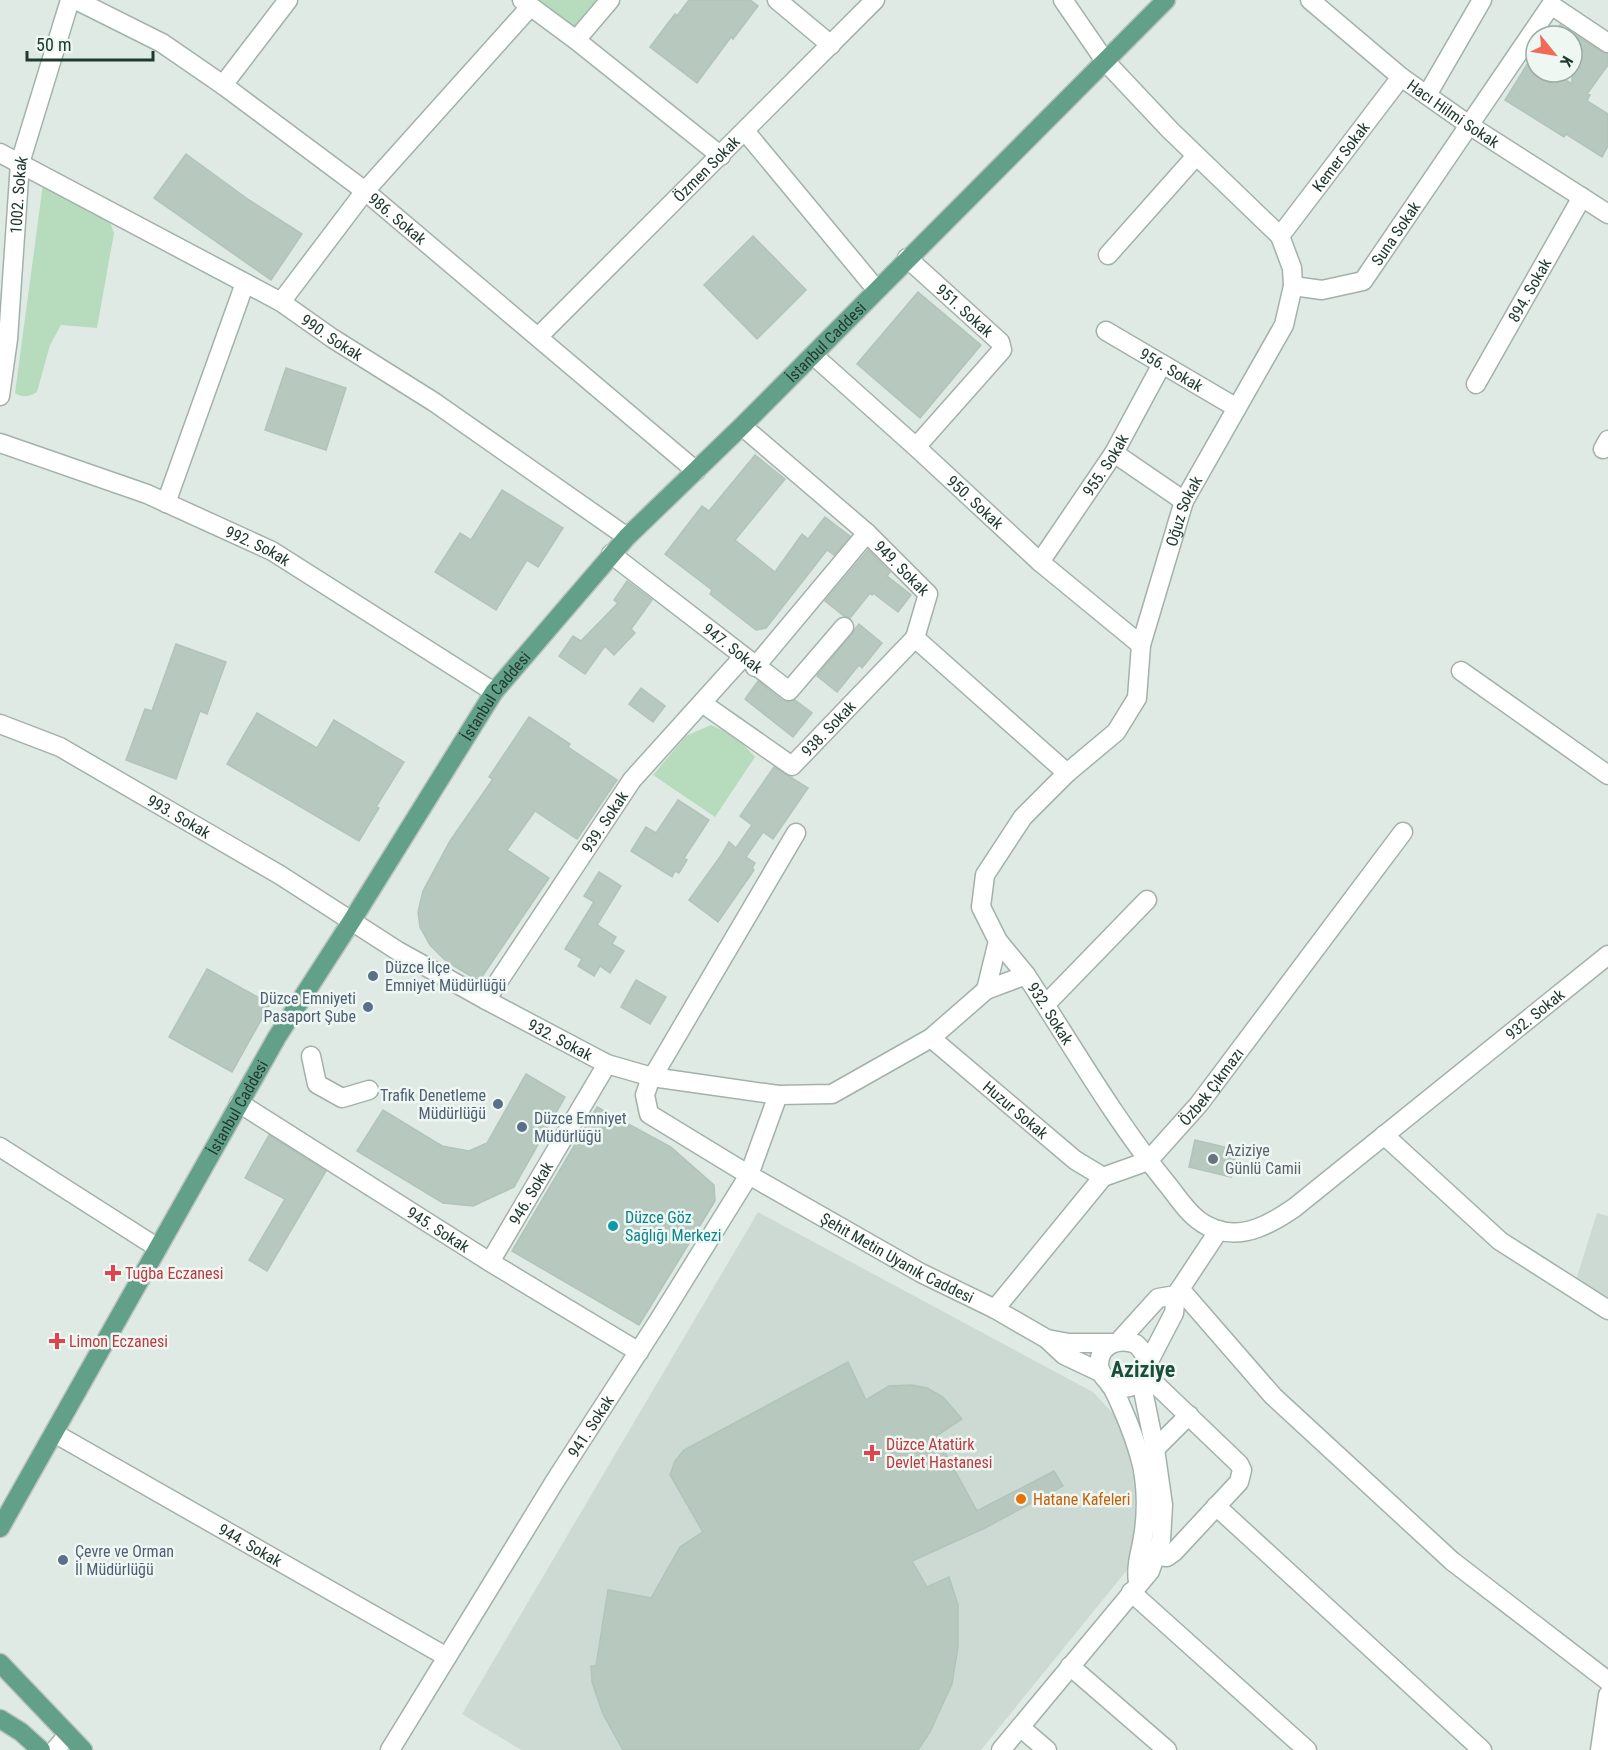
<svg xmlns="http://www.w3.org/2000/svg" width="1608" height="1750" viewBox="0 0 1608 1750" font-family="'Roboto Condensed',sans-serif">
<rect width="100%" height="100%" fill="#dfeae4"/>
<!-- built -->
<g fill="#cddad3">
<polygon points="758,1212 1093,1392 1122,1423 1135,1483 1136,1559 981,1750 521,1750 462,1714"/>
<polygon points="1597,1213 1608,1216 1608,1298 1576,1280"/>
</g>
<!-- green -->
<g fill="#b7dcbd">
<polygon points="538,0 601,0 576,31"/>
<path d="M43,184L110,222L114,233L97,328L61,325L50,345L37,392C29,397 23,398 15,393Z"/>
<polygon points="711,725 735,736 755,757 715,817 653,775 686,736"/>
</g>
<!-- building -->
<g fill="#b7c8bf" stroke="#b1c4ba" stroke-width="1.5">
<polygon points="689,0 750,0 758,6 733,39 731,37 697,83 650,47 675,14 677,16"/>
<polygon points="1560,25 1602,52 1608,54 1608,65 1587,94 1590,95 1587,101 1608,114 1608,146 1602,157 1566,134 1564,137 1505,100 1536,50 1536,72 1553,72 1572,84 1572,36 1550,36"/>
<polygon points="186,154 249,200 302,234 271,280 154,198"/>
<polygon points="753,236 806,290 757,339 704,285"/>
<polygon points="918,292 981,345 920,418 857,364"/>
<polygon points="286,368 346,388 326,450 265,430"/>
<polygon points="755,455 785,479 735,540 775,572 802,534 808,539 825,517 850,536 834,555 827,550 766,628 756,630 710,594 712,590 665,554 702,506 709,511"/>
<polygon points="502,490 563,528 538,567 527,560 496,610 435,572 460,533 471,540"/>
<polygon points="868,550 890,572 887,576 911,595 898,612 873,593 872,595 870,593 850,618 844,616 825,601"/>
<polygon points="627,581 652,600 631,629 635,633 614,655 605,646 585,674 559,656 573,636 581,641 618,603 614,600"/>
<polygon points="859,624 882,643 862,668 859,665 837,692 817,676"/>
<polygon points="176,644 226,662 207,714 200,711 176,779 126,760 145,709 152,711"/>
<polygon points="758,681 782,700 788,702 795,700 812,713 793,737 745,699"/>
<polygon points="641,688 665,706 653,722 629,704"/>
<polygon points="257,713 317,748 334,720 404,762 376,807 379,808 359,841 227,764"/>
<polygon points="529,717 570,744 568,747 617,780 577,839 535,811 507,850 549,878 479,981 447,962 430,945 420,927 418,912 423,891 450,841 493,779 489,777"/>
<polygon points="774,767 808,788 773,839 763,832 746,857 755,863 752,868 754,870 718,922 689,900 722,854 729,842 736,848 752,825 740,816"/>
<polygon points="678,800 709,820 684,858 687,860 679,873 675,871 672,877 631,851 646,827 656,833"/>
<polygon points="599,872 621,886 597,925 616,937 612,944 624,951 610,973 600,966 594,976 578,966 582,959 565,949 594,902 584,896"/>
<polygon points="207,969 270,1004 232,1072 169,1037"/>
<polygon points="636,980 666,997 650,1024 621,1007"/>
<polygon points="526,1074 565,1097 514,1187 473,1206 443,1203 357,1151 383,1110 442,1146 469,1151 487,1143"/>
<polygon points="597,1107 671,1147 714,1185 715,1201 639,1325 512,1251"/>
<polygon points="269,1135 326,1171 267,1271 249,1260 285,1199 245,1178"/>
<polygon points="1195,1140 1237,1150 1231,1177 1189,1167"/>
<polygon points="848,1362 866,1400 889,1386 911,1385 927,1388 943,1397 962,1419 936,1436 977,1511 1054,1471 1063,1486 985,1528 912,1561 927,1587 949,1577 958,1605 958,1647 952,1684 930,1732 918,1750 623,1750 603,1714 592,1682 591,1666 596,1666 608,1590 651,1598 680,1547 703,1532 670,1475 675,1461 684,1450"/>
</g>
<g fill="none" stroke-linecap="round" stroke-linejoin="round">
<defs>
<g id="minor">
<path id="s1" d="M76,0L162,43L223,85L365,191L696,471"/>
<polyline points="522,0 576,40 721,156"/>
<polyline points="777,0 831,45"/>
<path id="s2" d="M1310,0L1401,77L1469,125L1608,214"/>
<polyline points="576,40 610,0"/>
<polyline points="223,85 288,0"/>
<polyline points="1427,95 1482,0"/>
<polyline points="745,131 876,289"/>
<path id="s3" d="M0,153L281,302L332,338L434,402L627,537"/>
<path id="s4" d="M1280,236L1401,77"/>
<polyline points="1108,255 1196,156"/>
<path id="s5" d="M907,258L1000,342L1002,350L916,447"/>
<path id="s6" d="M1293,286L1322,290L1363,281L1551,5L1608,43"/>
<polyline points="281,302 365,191 530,7"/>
<path id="s7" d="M1106,331L1237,408"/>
<path id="s8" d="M538,337L875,0"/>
<path id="s9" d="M813,355L916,447L1040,562L1141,645"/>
<path id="s10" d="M1476,384L1582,197"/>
<path id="s11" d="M0,396L8,339L20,163L70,0"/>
<path id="s12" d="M742,426L867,533L928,594L915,638L1067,773"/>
<path id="s13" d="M0,443L147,494L272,551L494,692"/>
<polyline points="1603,449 1608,440"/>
<polyline points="1114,453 1184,501"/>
<polyline points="166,503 245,283"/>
<path id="s14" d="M611,554L789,691L844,627"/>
<path id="s15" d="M1040,562L1114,453L1162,364"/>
<polyline points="755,667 867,533"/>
<polyline points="1461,671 1608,775"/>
<path id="s16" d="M702,703L792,766L915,638"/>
<path id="s17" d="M0,724L60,747L280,875L398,951L486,1000L607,1064L652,1077L778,1095L832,1094L931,1038L986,990L1026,975C1072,1045 1114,1119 1167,1184C1177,1196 1187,1213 1201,1222C1205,1225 1212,1228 1217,1230C1245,1239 1272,1223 1294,1208L1608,955"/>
<path id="s18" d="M796,833L649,1083L645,1095L649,1114L749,1175L921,1273L995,1309L1047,1339L1064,1355L1100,1372"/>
<polyline points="998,941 1026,975"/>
<path id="s19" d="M986,990L998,941L981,907L985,875L1023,817L1067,773L1116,732L1137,698L1141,645L1184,501L1284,325L1293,286L1292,268L1280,236L1170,130L1105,61L1063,0"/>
<path id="s20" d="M486,1000L632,780L743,657"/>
<polyline points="1046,1004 1147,900"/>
<path id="s21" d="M931,1038L1075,1160L1103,1177"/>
<polyline points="311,1056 317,1084 342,1098 369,1090"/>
<path id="s22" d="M239,1103L490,1262L639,1352"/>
<polyline points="1384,1135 1500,1241 1608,1310"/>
<polyline points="0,1147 158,1248"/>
<path id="s23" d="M490,1262L607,1064"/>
<polyline points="1180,1289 1273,1396 1452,1561 1608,1681"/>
<path id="s24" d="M995,1309L1103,1177L1148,1161L1199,1104L1403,832"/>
<polyline points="1047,1339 1069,1343 1112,1343"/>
<polyline points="1120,1340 1158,1298 1176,1295"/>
<polyline points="1147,1365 1174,1313 1176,1295 1219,1230"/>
<polyline points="1145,1374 1239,1464 1242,1470 1239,1482 1174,1552 1167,1557 1156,1556"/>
<path d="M1110,1385C1140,1397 1160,1366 1136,1344C1120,1338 1100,1343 1099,1364C1099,1375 1107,1379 1112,1387C1116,1394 1119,1401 1122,1408C1130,1426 1137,1445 1142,1465C1147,1490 1147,1517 1142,1543C1139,1558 1136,1567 1138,1583"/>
<path id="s25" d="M54,1433L447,1657"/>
<polyline points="1155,1449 1189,1415"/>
<polyline points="1216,1506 1482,1750"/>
<polyline points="1131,1592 1307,1750"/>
<polyline points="1070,1666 1167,1750"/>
<polyline points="1020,1727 1047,1750"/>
<polyline points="55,1750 68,1735"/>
<path id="s26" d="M390,1750L555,1481L659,1320L749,1175L778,1095"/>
<polyline points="1001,1750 1150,1571 1161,1540 1163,1505 1155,1449 1141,1381"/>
<polyline points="1600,1750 1608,1695"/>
</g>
<g id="major">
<path id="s27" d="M0,1528L277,1037L351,922L494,692L627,537L742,426L1166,0"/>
<polyline points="0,1663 83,1750"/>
<polyline points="0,1719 21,1732 41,1750"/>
</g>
</defs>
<!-- minor casing -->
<use href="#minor" stroke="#a2b2aa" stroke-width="21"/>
<!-- major casing -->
<use href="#major" stroke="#bcc4c1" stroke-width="21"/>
<!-- minor -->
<use href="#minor" stroke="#fff" stroke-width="18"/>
<!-- major -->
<use href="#major" stroke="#63a08a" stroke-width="18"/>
</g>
<!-- markers -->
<g fill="#5c6f8a" stroke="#eff7f2" stroke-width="2">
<circle cx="373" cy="976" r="6"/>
<circle cx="368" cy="1007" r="6"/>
<circle cx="498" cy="1104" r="6"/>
<circle cx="522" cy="1127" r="6"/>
<circle cx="63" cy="1560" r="6"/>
</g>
<circle fill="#6b7280" stroke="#eff7f2" stroke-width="2" cx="1213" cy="1159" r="6"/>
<circle fill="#0f9aa8" stroke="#eff7f2" stroke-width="2" cx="613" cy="1226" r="6"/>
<g fill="#e0444e" stroke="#eff7f2" stroke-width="2">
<path d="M110 1264h6v6h6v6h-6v6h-6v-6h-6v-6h6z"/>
<path d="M54 1332h6v6h6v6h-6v6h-6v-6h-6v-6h6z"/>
<path d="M869 1444h6v6h6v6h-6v6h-6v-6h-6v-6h6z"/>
</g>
<circle fill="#e8710a" stroke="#eff7f2" stroke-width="2" cx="1021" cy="1499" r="6"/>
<g text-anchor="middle" stroke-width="5" stroke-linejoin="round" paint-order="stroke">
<!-- street labels -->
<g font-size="16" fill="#203a30" stroke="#eff7f2">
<text dy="6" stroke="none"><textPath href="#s2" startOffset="183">Hacı Hilmi Sokak</textPath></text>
<text dy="6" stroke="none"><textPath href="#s4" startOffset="100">Kemer Sokak</textPath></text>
<text dy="6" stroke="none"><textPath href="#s8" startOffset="238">Özmen Sokak</textPath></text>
<text dy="6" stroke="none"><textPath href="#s11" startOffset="202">1002. Sokak</textPath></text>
<text dy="6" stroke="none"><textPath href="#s1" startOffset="390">986. Sokak</textPath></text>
<text dy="6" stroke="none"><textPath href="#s6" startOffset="129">Suna Sokak</textPath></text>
<text dy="6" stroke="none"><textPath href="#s10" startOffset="108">894. Sokak</textPath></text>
<text dy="6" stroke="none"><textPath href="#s5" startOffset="78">951. Sokak</textPath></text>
<text dy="6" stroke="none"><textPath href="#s3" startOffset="380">990. Sokak</textPath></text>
<text dy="6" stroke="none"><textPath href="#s27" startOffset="1454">İstanbul Caddesi</textPath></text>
<text dy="6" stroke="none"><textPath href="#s7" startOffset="76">956. Sokak</textPath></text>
<text dy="6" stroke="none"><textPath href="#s15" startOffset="117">955. Sokak</textPath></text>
<text dy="6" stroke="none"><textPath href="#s9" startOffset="219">950. Sokak</textPath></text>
<text dy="6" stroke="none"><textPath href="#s19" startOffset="550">Oğuz Sokak</textPath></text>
<text dy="6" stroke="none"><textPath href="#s13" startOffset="278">992. Sokak</textPath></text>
<text dy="6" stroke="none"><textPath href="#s12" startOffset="214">949. Sokak</textPath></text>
<text dy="6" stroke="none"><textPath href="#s14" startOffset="154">947. Sokak</textPath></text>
<text dy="6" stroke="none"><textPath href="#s27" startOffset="969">İstanbul Caddesi</textPath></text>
<text dy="6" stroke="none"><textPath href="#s16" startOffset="162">938. Sokak</textPath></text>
<text dy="6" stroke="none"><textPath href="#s17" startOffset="202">993. Sokak</textPath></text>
<text dy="6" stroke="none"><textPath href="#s20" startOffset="214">939. Sokak</textPath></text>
<text dy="6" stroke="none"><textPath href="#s17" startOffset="1200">932. Sokak</textPath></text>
<text dy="6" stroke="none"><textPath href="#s17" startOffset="1868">932. Sokak</textPath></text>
<text dy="6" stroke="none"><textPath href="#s17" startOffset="644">932. Sokak</textPath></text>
<text dy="6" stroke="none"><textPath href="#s24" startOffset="316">Özbek Çıkmazı</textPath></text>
<text dy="6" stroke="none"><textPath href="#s27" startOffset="483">İstanbul Caddesi</textPath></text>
<text dy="6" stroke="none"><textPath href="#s21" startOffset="111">Huzur Sokak</textPath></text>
<text dy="6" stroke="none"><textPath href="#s23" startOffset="80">946. Sokak</textPath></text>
<text dy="6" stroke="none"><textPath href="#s22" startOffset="236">945. Sokak</textPath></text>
<text dy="6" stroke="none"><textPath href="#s18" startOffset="609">Şehit Metin Uyanık Caddesi</textPath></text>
<text dy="6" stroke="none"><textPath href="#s26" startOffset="381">941. Sokak</textPath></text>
<text dy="6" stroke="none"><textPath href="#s25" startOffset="226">944. Sokak</textPath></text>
</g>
<!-- service labels -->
<g font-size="16" fill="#4e5e75" stroke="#eff7f2" text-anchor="start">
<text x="385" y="973">Düzce İlçe<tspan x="385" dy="18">Emniyet Müdürlüğü</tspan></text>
<text x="356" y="1004" text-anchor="end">Düzce Emniyeti<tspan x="356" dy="18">Pasaport Şube</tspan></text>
<text x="486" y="1101" text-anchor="end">Trafik Denetleme<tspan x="486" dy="18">Müdürlüğü</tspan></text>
<text x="534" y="1124">Düzce Emniyet<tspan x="534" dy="18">Müdürlüğü</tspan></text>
<text x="75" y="1557">Çevre ve Orman<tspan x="75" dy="18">İl Müdürlüğü</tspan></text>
</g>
<!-- worship labels -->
<g font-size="16" fill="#5b616d" stroke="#eff7f2" text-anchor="start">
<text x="1225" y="1156">Aziziye<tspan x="1225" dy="18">Günlü Camii</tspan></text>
</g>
<!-- culture labels -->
<g font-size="16" fill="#0d838f" stroke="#eff7f2" text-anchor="start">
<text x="625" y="1223">Düzce Göz<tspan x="625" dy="18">Sağlığı Merkezi</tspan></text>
</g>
<!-- health labels -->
<g font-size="16" fill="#be3a42" stroke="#eff7f2" text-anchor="start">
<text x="125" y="1279">Tuğba Eczanesi</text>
<text x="69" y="1347">Limon Eczanesi</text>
<text x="886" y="1450">Düzce Atatürk<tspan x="886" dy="18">Devlet Hastanesi</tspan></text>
</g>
<!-- food labels -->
<g font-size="16" fill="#c56008" stroke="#eff7f2" text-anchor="start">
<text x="1033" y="1505">Hatane Kafeleri</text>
</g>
<!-- district labels -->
<g font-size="22" font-weight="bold" fill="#1c4c3b" stroke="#eff7f2">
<text x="1143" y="1377">Aziziye</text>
</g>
</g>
<!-- north arrow -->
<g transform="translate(1554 54) rotate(120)"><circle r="28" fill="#eff7f2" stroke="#9caba4" stroke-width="1.5"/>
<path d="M0-4.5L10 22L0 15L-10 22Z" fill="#f26a55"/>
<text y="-9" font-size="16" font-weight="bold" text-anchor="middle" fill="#203a30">K</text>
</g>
<!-- scale -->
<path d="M27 51v9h126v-9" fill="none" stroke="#203a30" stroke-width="3"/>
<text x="36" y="51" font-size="18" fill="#203a30" stroke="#eff7f2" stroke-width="4.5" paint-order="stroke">50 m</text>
</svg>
